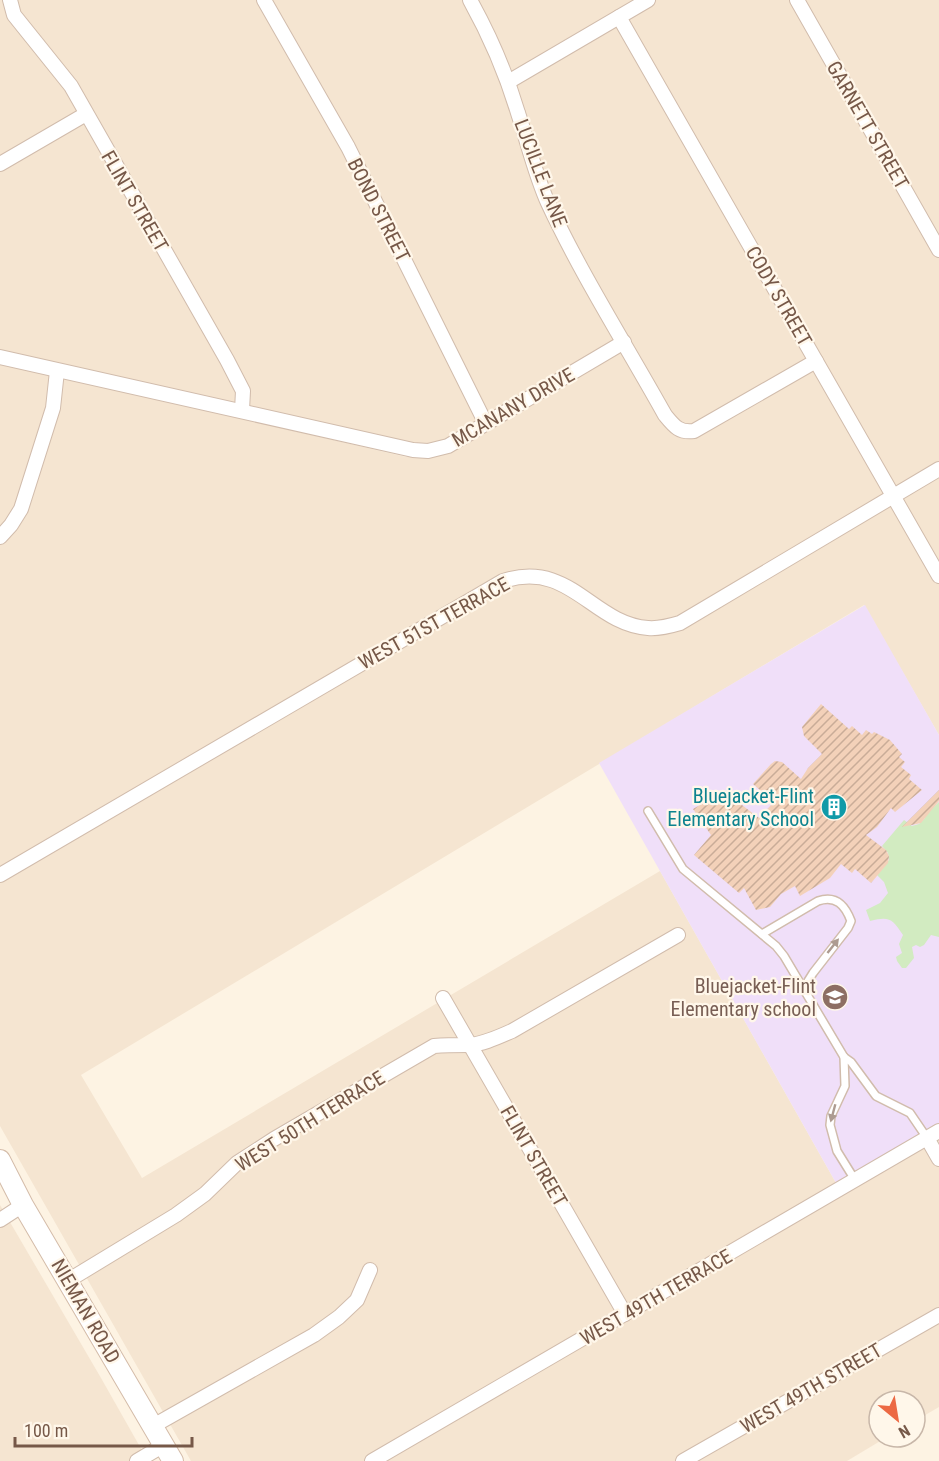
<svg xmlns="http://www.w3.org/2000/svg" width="939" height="1461" viewBox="0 0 939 1461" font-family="'Roboto Condensed',sans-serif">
<defs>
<pattern id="building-hatch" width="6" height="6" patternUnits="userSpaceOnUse" patternTransform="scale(1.5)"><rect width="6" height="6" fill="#f3d1b9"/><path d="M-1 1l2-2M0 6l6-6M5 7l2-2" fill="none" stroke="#c9ac98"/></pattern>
</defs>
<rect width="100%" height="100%" fill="#fdf3e3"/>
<!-- residential -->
<g fill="#f5e5d1">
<polygon points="0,0 939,0 939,735 864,605 81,1075 142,1178 660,871 836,1183 939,1136 939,1407 915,1421 915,1401 879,1401 879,1437 887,1437 847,1461 191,1461 0,1126 0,362 406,457 421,457 0,351"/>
<polygon points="0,1205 101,1378 148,1461 0,1461"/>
</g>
<!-- education -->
<polygon fill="#f0dff9" points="865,605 939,735 939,1123 836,1183 599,763"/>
<!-- green -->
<path fill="#d2ebc1" d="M939,802V937L931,935L924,945L920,947L916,945L912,947L914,958L906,968H902L897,961L896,957L902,953L899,944L903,935C892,919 890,916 870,921L866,910L880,903L888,893L884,882L877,875L889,860L888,853L882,846L904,820L912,826L919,824L925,818L924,816Z"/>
<!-- building -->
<g fill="url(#building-hatch)">
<polygon points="821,704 849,729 852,726 862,735 866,730 872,734 874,732 890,740 902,754 899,757 905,762 901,767 911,775 909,779 922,790 895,812 891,808 877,827 866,835 886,850 889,856 888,863 871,883 855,869 852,873 841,864 830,878 800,896 795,886 781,894 770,907 756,910 744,888 739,893 694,855 711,835 693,809 721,793 735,805 738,802 759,818 774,802 753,784 771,764 775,761 782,762 801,779 808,768 822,754 804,736 802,727"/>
<polygon points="939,790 939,801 921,823 902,827"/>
</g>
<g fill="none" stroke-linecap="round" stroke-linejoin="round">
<defs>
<g id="lane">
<polyline points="648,811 683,869 776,946 784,956 844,1057 851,1062 876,1096 910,1113 927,1138"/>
<path d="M762,934L818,901C836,895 845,905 851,921L848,928L813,973L808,981V994"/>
<polyline points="844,1057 845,1086 831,1116 830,1125 837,1151 855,1180"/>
</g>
<g id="street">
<polyline points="10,0 14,15 71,86 227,360 243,391 242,410"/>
<polyline points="264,0 348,147 486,424"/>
<path d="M470,0C490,36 506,73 518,113C528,143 535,174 548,203C582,276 626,345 665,415C674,426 679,433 694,431L816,361"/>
<polyline points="797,0 939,250"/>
<polyline points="619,17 939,576"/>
<polyline points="508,82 648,0"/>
<polyline points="0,164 86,114"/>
<polyline points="0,357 413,450 428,451 448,446 624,342"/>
<polyline points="0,537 11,525 21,509 53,408 57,371"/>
<path d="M0,875L503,581C570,559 592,624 648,628C659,629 670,626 680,623L939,469"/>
<polyline points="443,998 625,1314"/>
<polyline points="927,1138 939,1159"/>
<polyline points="0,1220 23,1205"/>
<path d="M69,1280L176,1215L205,1194L237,1163L274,1139L434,1046C446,1045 457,1045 469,1045C484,1044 498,1037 512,1031L678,935"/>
<polyline points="153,1426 314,1335 339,1317 357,1300 370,1270"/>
<polyline points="137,1461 164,1445"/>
<polyline points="372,1461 939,1131"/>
<polyline points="683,1461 939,1315"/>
</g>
<polyline id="secondary" points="0,1160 23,1205 173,1461"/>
</defs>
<!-- lane casing -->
<use href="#lane" stroke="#d1bcac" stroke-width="10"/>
<!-- street casing -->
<use href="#street" stroke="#d1bcac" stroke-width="16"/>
<!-- secondary casing -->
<use href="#secondary" stroke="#d4bca9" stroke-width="22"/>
<!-- lane -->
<use href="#lane" stroke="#fff" stroke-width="7"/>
<!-- street -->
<use href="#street" stroke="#fff" stroke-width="14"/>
<!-- secondary -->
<use href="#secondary" stroke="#fff" stroke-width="20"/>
</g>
<!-- one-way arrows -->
<defs><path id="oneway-solid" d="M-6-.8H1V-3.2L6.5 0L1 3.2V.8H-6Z" transform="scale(1.5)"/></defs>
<g fill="#ad9b91">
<use href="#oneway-solid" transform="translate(833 946) rotate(-52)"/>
<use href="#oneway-solid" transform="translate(833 1113) rotate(105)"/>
</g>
<!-- icons -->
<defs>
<symbol id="building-disc" viewBox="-11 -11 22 22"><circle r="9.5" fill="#0f9aa8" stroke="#fff7ea"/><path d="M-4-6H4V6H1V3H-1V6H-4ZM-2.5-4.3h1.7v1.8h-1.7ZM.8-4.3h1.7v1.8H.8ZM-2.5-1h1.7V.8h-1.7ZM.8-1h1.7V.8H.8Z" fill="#fff"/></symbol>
<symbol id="school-disc" viewBox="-11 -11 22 22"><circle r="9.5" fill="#8d6e63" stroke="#fff7ea"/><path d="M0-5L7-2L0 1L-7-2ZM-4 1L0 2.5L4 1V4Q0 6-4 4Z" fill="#fff"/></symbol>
</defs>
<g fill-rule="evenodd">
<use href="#building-disc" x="819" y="792" width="30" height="30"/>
<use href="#school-disc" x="820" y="982" width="30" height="30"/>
</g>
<g text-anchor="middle" stroke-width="4.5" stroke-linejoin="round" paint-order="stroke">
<!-- street labels -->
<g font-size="20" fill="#765848" stroke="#fff7ea">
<text transform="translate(868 125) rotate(60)" y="7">GARNETT STREET</text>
<text transform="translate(541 173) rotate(69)" y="7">LUCILLE LANE</text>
<text transform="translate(135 201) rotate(60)" y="7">FLINT STREET</text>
<text transform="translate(379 210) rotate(63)" y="7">BOND STREET</text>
<text transform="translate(779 296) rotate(60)" y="7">CODY STREET</text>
<text transform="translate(513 407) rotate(-30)" y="7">MCANANY DRIVE</text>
<text transform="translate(434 623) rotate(-29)" y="7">WEST 51ST TERRACE</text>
<text transform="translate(310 1121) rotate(-32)" y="7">WEST 50TH TERRACE</text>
<text transform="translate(534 1156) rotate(60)" y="7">FLINT STREET</text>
<text transform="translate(656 1297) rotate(-30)" y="7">WEST 49TH TERRACE</text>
<text transform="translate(86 1311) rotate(60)" y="7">NIEMAN ROAD</text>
<text transform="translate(811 1388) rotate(-30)" y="7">WEST 49TH STREET</text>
</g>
<!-- culture labels -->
<g font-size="20" fill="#0d838f" stroke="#fff7ea" text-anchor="end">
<text x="814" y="803">Bluejacket-Flint<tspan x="814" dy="23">Elementary School</tspan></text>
</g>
<!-- education labels -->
<g font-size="20" fill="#785e54" stroke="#fff7ea" text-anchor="end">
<text x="816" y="993">Bluejacket-Flint<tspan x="816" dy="23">Elementary school</tspan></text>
</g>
</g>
<!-- north arrow -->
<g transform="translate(897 1419) rotate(150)"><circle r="28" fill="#fff7ea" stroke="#c8b7a9" stroke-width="1.5"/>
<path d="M0-4.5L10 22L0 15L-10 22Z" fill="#ec6943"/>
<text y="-9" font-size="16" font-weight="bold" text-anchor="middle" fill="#765848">N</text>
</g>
<!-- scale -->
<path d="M15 1437v9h177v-9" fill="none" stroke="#765848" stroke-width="3"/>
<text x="24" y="1437" font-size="18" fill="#765848" stroke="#fff7ea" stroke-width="4.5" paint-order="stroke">100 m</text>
</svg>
